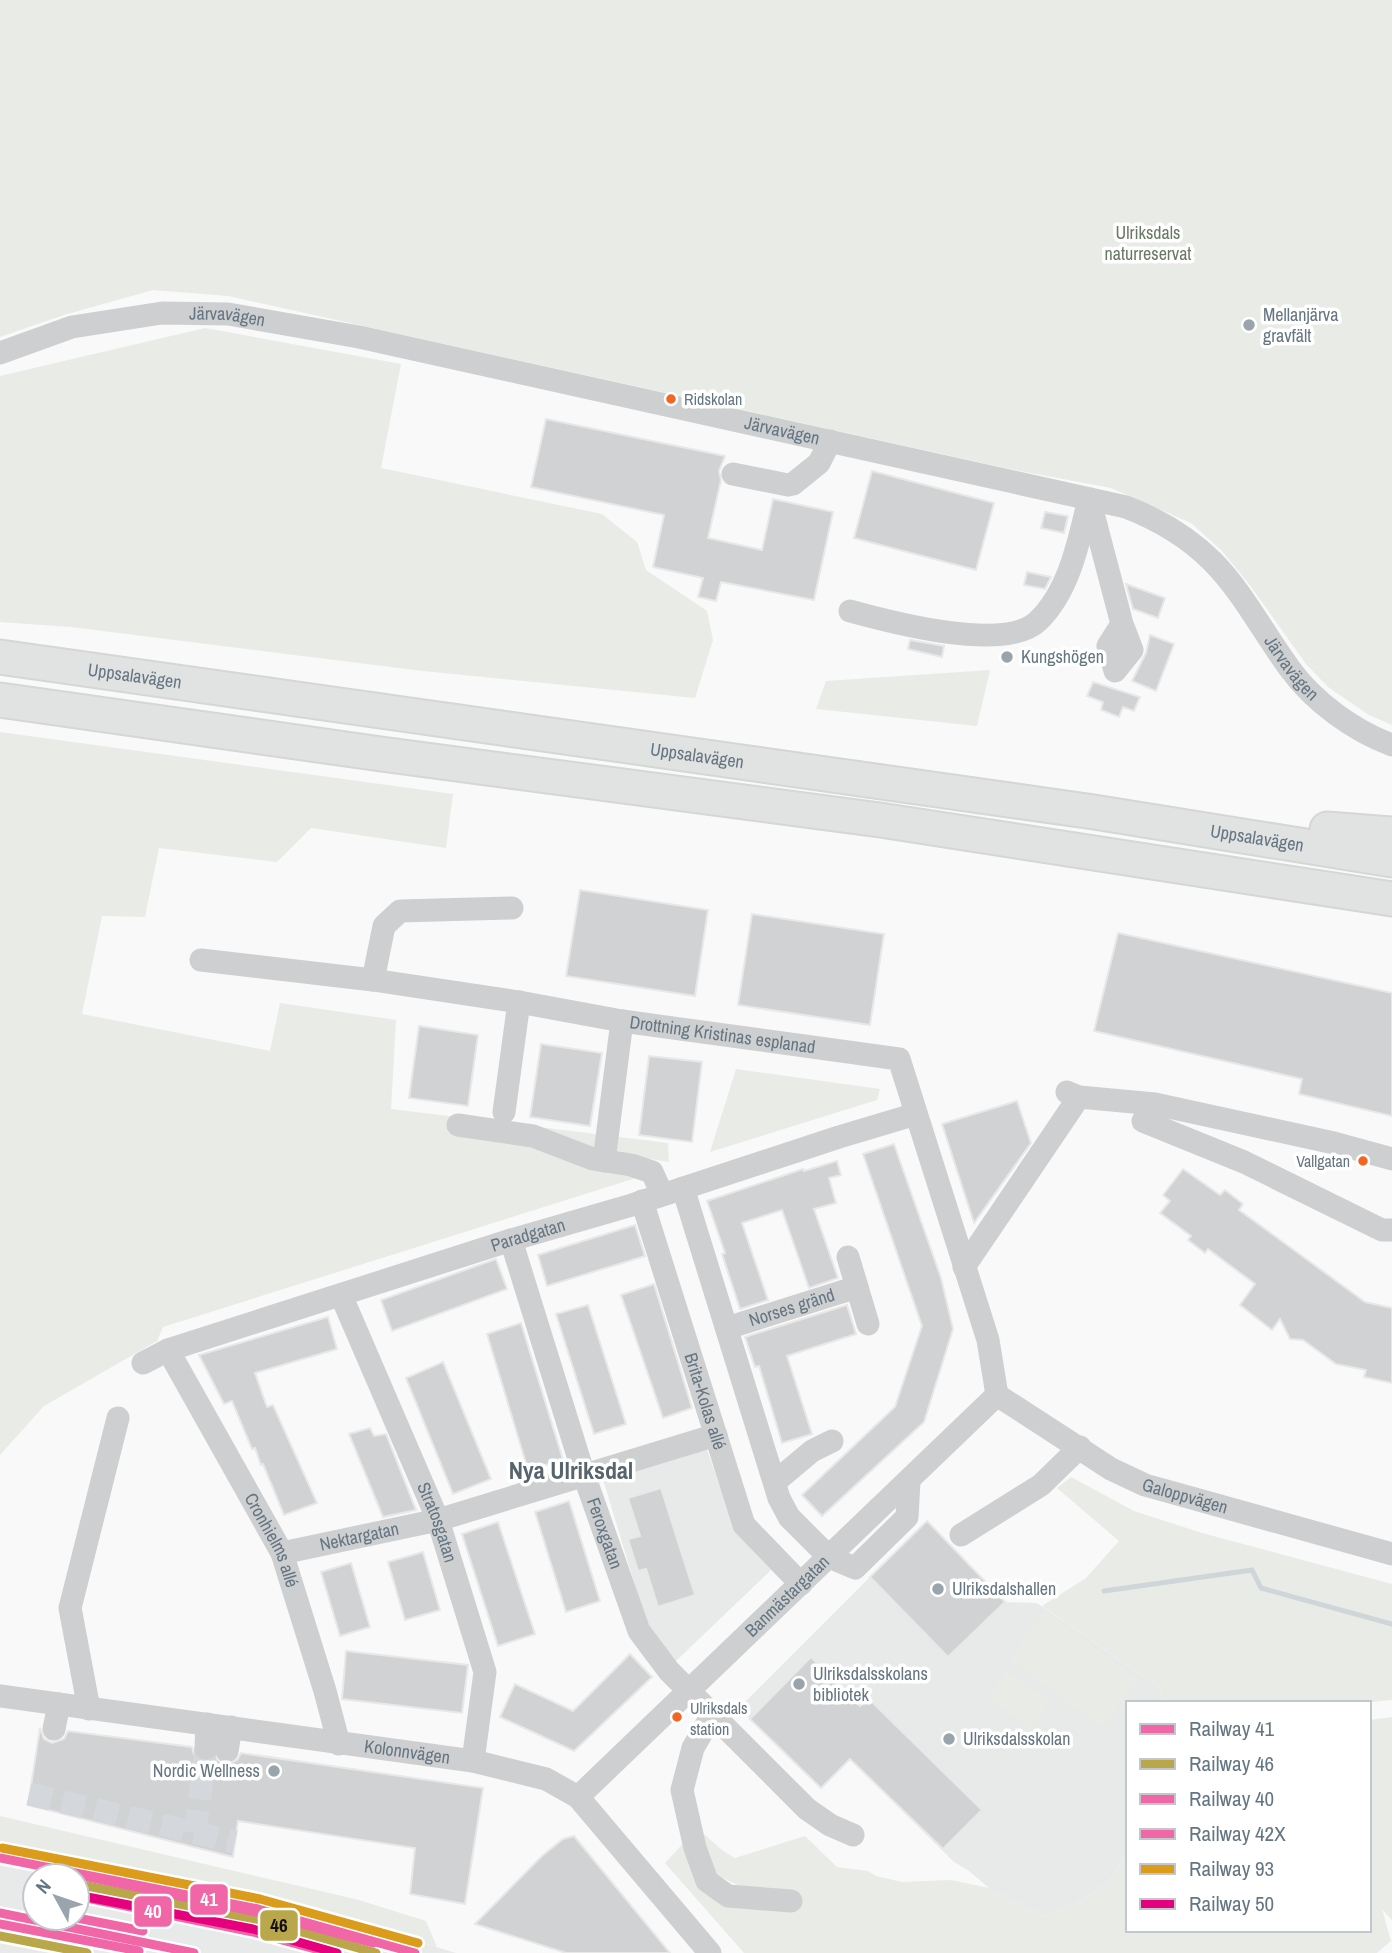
<svg xmlns="http://www.w3.org/2000/svg" width="1392" height="1953" viewBox="0 0 1392 1953" font-family="'Archivo Narrow',sans-serif">
<rect width="100%" height="100%" fill="#f9f9f9"/>
<!-- built -->
<g fill="#e8e9e9" fill-rule="evenodd">
<polygon points="706,1447 735,1529 771,1570 675,1662 648,1629 603,1479"/>
<polygon points="870,1577 948,1657 1005,1602 1037,1603 1160,1688 1161,1703 1128,1703 1128,1851 1110,1880 1078,1903 1045,1916 989,1888 969,1871 954,1862 850,1759 821,1788 739,1708"/>
<path d="M0,1842L163,1876L357,1923L456,1953H0ZM35,1876H77V1918H35Z"/>
</g>
<!-- green -->
<g fill="#e8ebe6">
<polygon points="0,0 1392,0 1392,725 1369,715 1328,687 1306,664 1249,584 1221,550 1191,523 1111,488 1010,469 228,296 153,290 64,315 0,337"/>
<polygon points="205,328 401,364 381,468 602,514 637,542 646,570 707,611 713,640 695,698 423,671 71,627 0,622 0,376"/>
<polygon points="990,670 977,726 816,709 826,681"/>
<polygon points="0,732 453,794 446,848 311,828 277,862 159,848 145,917 102,916 82,1014 270,1051 280,1003 396,1020 391,1109 668,1143 669,1162 596,1150 636,1178 163,1327 157,1341 44,1406 0,1455"/>
<polygon points="736,1069 880,1089 877,1100 710,1152"/>
<polygon points="1071,1477 1134,1511 1202,1533 1392,1584 1392,1700 1361,1703 1161,1703 1160,1688 1042,1606 1086,1578 1119,1541 1057,1488"/>
<polygon points="1044,1611 1138,1679 1102,1728 1009,1659"/>
<polygon points="1007,1671 1050,1702 1030,1729 987,1697"/>
<path d="M1392,1717V1920L1382,1909L1391,1941L1377,1953H744L665,1863L689,1837L703,1887L720,1905L793,1911L708,1871L698,1829C712,1840 718,1849 735,1858L805,1836L837,1867L868,1871L876,1876L902,1882L951,1880L989,1888L1045,1916L1078,1903L1110,1880L1128,1851V1930H1369V1720Z"/>
<path d="M0,1816L359,1900L426,1921L437,1947C293,1903 147,1873 0,1842Z"/>
</g>
<g fill="none" stroke-linecap="round" stroke-linejoin="round">
<!-- stream -->
<polyline stroke="#ced6d9" stroke-width="5" points="1104,1591 1252,1570 1261,1588 1392,1624"/>
</g>
<!-- building -->
<g fill="#d0d2d3" stroke="#e8e8e8" stroke-width="2">
<polygon points="546,419 725,456 719,471 721,480 708,538 762,550 773,499 833,512 814,600 721,582 716,601 698,597 703,578 653,567 664,515 531,487"/>
<polygon points="872,471 994,503 976,570 854,538"/>
<polygon points="1045,512 1068,516 1064,533 1041,528"/>
<polygon points="1027,572 1051,577 1045,589 1024,585"/>
<polygon points="1126,584 1165,598 1158,618 1133,609"/>
<polygon points="1150,635 1174,644 1156,691 1132,681 1146,653"/>
<polygon points="910,640 944,646 942,657 908,649"/>
<polygon points="1093,682 1140,697 1134,711 1123,707 1119,717 1101,710 1103,702 1087,696"/>
<polygon points="580,890 708,910 695,996 566,976"/>
<polygon points="752,914 884,934 870,1025 738,1005"/>
<polygon points="1118,933 1392,993 1392,1116 1299,1094 1302,1079 1094,1031"/>
<polygon points="419,1026 478,1035 468,1106 409,1098"/>
<polygon points="541,1044 602,1053 590,1126 530,1117"/>
<polygon points="649,1056 702,1062 692,1142 639,1135"/>
<polygon points="1017,1101 1031,1143 974,1223 942,1124"/>
<polygon points="894,1144 941,1278 953,1329 924,1422 822,1516 802,1495 895,1407 922,1326 863,1154"/>
<polygon points="837,1161 841,1175 829,1178 836,1203 814,1209 838,1278 809,1288 782,1210 742,1223 768,1300 740,1309 722,1254 725,1253 707,1201 803,1169 804,1171"/>
<polygon points="1183,1169 1220,1195 1225,1190 1243,1204 1239,1210 1365,1302 1392,1308 1392,1383 1364,1377 1366,1370 1336,1364 1303,1340 1290,1339 1280,1319 1272,1330 1240,1305 1255,1284 1208,1249 1205,1253 1188,1240 1191,1236 1160,1213 1170,1201 1163,1195"/>
<polygon points="635,1225 645,1256 547,1286 538,1255"/>
<polygon points="496,1259 507,1289 392,1331 381,1300"/>
<polygon points="654,1284 692,1408 663,1418 621,1295"/>
<polygon points="588,1305 626,1424 594,1434 556,1314"/>
<polygon points="847,1305 856,1334 787,1356 812,1434 782,1443 759,1366 755,1367 745,1337"/>
<polygon points="328,1317 337,1349 255,1373 267,1407 273,1405 317,1503 284,1515 263,1464 261,1465 255,1448 252,1449 232,1401 224,1404 199,1355"/>
<polygon points="521,1323 563,1460 528,1470 487,1334"/>
<polygon points="443,1362 491,1479 453,1494 406,1378"/>
<polygon points="370,1428 374,1436 386,1434 416,1510 383,1517 349,1434"/>
<polygon points="661,1488 695,1595 658,1607 646,1569 638,1571 628,1539 640,1536 628,1498"/>
<polygon points="569,1501 600,1601 566,1612 535,1512"/>
<polygon points="927,1521 1005,1602 948,1657 870,1577"/>
<polygon points="498,1522 535,1634 498,1646 462,1534"/>
<polygon points="423,1552 440,1610 405,1620 388,1562"/>
<polygon points="351,1563 370,1627 340,1636 321,1572"/>
<polygon points="346,1651 468,1665 462,1713 342,1699"/>
<polygon points="630,1654 652,1677 574,1751 500,1717 515,1684 573,1711"/>
<polygon points="811,1657 860,1706 868,1698 982,1810 943,1849 850,1759 821,1788 750,1719"/>
<polygon points="40,1728 44,1739 52,1743 64,1739 68,1731 192,1747 194,1755 199,1760 206,1762 215,1758 225,1765 237,1760 241,1753 483,1788 465,1904 410,1894 415,1848 238,1821 233,1857 28,1805"/>
<polygon points="574,1836 670,1953 566,1953 475,1924 542,1856 563,1839"/>
</g>
<g fill="none" stroke-linecap="round" stroke-linejoin="round">
<!-- minor-tunnel -->
<g stroke="#d4d8dc" stroke-width="23" stroke-dasharray="23 11" stroke-linecap="butt">
<polyline points="29,1794 235,1842"/>
<polyline points="195,1833 206,1748"/>
</g>
<defs>
<g id="highway">
<path id="s13" d="M0,657L1094,812L1392,860"/>
<polyline points="0,700 381,754 880,820 1392,899"/>
<polyline points="1327,829 1392,834"/>
</g>
</defs>
<!-- highway casing -->
<use href="#highway" stroke="#d5d6d6" stroke-width="37"/>
<!-- minor -->
<g stroke="#cecfd0" stroke-width="23">
<path id="s1" d="M0,353L72,327L162,313L228,314L359,337L1126,507C1157,519 1188,537 1212,561C1243,592 1264,634 1290,669C1314,702 1354,731 1392,745"/>
<polyline points="733,474 788,485 793,484 819,463 830,441"/>
<polyline points="1090,502 1122,624 1108,646 1115,671 1132,650 1122,624"/>
<path d="M850,611C890,622 1005,653 1038,621C1070,590 1079,540 1089,499"/>
<path id="s2" d="M201,960L373,980L519,1002L622,1021L899,1059L988,1340L997,1395"/>
<polyline points="373,980 384,926 400,911 512,908"/>
<polyline points="1067,1092 1079,1097 1155,1104 1334,1143 1392,1159"/>
<polyline points="504,1112 519,1002"/>
<polyline points="1143,1121 1244,1162 1382,1230 1392,1230"/>
<polyline points="458,1125 533,1136 593,1159 631,1165 652,1172 662,1194"/>
<polyline points="604,1161 622,1021"/>
<polyline points="683,1188 779,1498 789,1517 829,1557 855,1568 907,1517 909,1481"/>
<path id="s3" d="M642,1201L744,1525L801,1584"/>
<path id="s4" d="M511,1240L584,1475L639,1631L669,1671L807,1809L830,1825L853,1835"/>
<polyline points="848,1257 868,1324"/>
<polyline points="964,1267 1079,1097"/>
<path id="s5" d="M341,1295L438,1520L485,1672L473,1761"/>
<path id="s6" d="M727,1328L857,1287"/>
<path id="s7" d="M168,1350L282,1553L325,1691L339,1744"/>
<path id="s8" d="M143,1363L168,1350L511,1240L632,1205L839,1137L916,1114"/>
<path id="s9" d="M997,1395L1111,1469L1145,1485L1392,1554"/>
<polyline points="775,1482 812,1451 832,1441"/>
<polyline points="961,1535 1041,1485 1080,1447"/>
<path id="s10" d="M282,1553L438,1520L716,1435"/>
<path id="s11" d="M0,1696L473,1761L546,1779L578,1797L710,1953"/>
<polyline points="89,1709 70,1608 118,1418"/>
<polyline points="713,1713 693,1748 682,1790 695,1848 707,1881 728,1896 791,1901"/>
<polyline points="54,1729 59,1704"/>
<polyline points="206,1748 207,1724"/>
<polyline points="227,1751 231,1727"/>
<path id="s12" d="M578,1797L997,1395"/>
</g>
<!-- highway -->
<use href="#highway" stroke="#e1e2e2" stroke-width="33"/>
<defs>
<g id="rail-1">
<polyline points="0,1858 258,1909 415,1953"/>
<polyline points="0,1913 194,1953"/>
</g>
<g id="rail-2">
<polyline points="77,1884 256,1919 376,1953"/>
<polyline points="0,1936 87,1953"/>
</g>
<g id="rail-3">
<polyline points="77,1896 253,1932 330,1953"/>
<polyline points="0,1924 139,1951"/>
</g>
<g id="rail-4">
<polyline points="79,1875 257,1912 373,1943"/>
<polyline points="77,1918 143,1931"/>
</g>
<polyline id="rail-5" points="2,1848 260,1899 418,1943"/>
<polyline id="rail-6" points="77,1895 253,1929 337,1953"/>
</defs>
<!-- rail-1 casing -->
<use href="#rail-1" stroke="#fff" stroke-width="14"/>
<!-- rail-2 casing -->
<use href="#rail-2" stroke="#fff" stroke-width="14"/>
<!-- rail-3 casing -->
<use href="#rail-3" stroke="#fff" stroke-width="14"/>
<!-- rail-4 casing -->
<use href="#rail-4" stroke="#fff" stroke-width="14"/>
<!-- rail-5 casing -->
<use href="#rail-5" stroke="#fff" stroke-width="14"/>
<!-- rail-6 casing -->
<use href="#rail-6" stroke="#fff" stroke-width="14"/>
<!-- rail-1 -->
<use href="#rail-1" stroke="#f166a7" stroke-width="9"/>
<!-- rail-2 -->
<use href="#rail-2" stroke="#baa64b" stroke-width="9"/>
<!-- rail-3 -->
<use href="#rail-3" stroke="#f166a7" stroke-width="9"/>
<!-- rail-4 -->
<use href="#rail-4" stroke="#f166a7" stroke-width="9"/>
<!-- rail-5 -->
<use href="#rail-5" stroke="#da9c1a" stroke-width="9"/>
<!-- rail-6 -->
<use href="#rail-6" stroke="#e5007d" stroke-width="9"/>
</g>
<!-- markers -->
<g fill="#99a4ac" stroke="#fff" stroke-width="2.5">
<circle cx="1249" cy="325" r="7"/>
<circle cx="1007" cy="657" r="7"/>
<circle cx="938" cy="1589" r="7"/>
<circle cx="799" cy="1684" r="7"/>
<circle cx="949" cy="1739" r="7"/>
<circle cx="274" cy="1771" r="7"/>
</g>
<g fill="#f26522" stroke="#fff" stroke-width="2.5">
<circle cx="671" cy="399" r="6"/>
<circle cx="1363" cy="1161" r="6"/>
<circle cx="677" cy="1717" r="6"/>
</g>
<g text-anchor="middle" stroke-width="7" stroke-linejoin="round" paint-order="stroke">
<!-- bus labels -->
<g font-size="16" fill="#657683" stroke="#fff" text-anchor="start">
<text x="684" y="405">Ridskolan</text>
<text x="1350" y="1167" text-anchor="end">Vallgatan</text>
<text x="690" y="1714">Ulriksdals<tspan x="690" dy="21">station</tspan></text>
</g>
<!-- park labels -->
<g font-size="18" fill="#687a64" stroke="#fff">
<text x="1148" y="239">Ulriksdals<tspan x="1148" dy="21">naturreservat</tspan></text>
</g>
<!-- poi labels -->
<g font-size="18" fill="#657683" stroke="#fff" text-anchor="start">
<text x="1263" y="321">Mellanjärva<tspan x="1263" dy="21">gravfält</tspan></text>
<text x="1021" y="663">Kungshögen</text>
<text x="952" y="1595">Ulriksdalshallen</text>
<text x="813" y="1680">Ulriksdalsskolans<tspan x="813" dy="21">bibliotek</tspan></text>
<text x="963" y="1745">Ulriksdalsskolan</text>
<text x="260" y="1777" text-anchor="end">Nordic Wellness</text>
</g>
<!-- street labels -->
<g font-size="18" fill="#657683" stroke="#fff">
<text dy="6" stroke="none"><textPath href="#s1" startOffset="233">Järvavägen</textPath></text>
<text dy="6" stroke="none"><textPath href="#s1" startOffset="800">Järvavägen</textPath></text>
<text dy="6" stroke="none"><textPath href="#s1" startOffset="1388">Järvavägen</textPath></text>
<text dy="6" stroke="none"><textPath href="#s13" startOffset="136">Uppsalavägen</textPath></text>
<text dy="6" stroke="none"><textPath href="#s13" startOffset="704">Uppsalavägen</textPath></text>
<text dy="6" stroke="none"><textPath href="#s13" startOffset="1270">Uppsalavägen</textPath></text>
<text dy="6" stroke="none"><textPath href="#s2" startOffset="527">Drottning Kristinas esplanad</textPath></text>
<text dy="6" stroke="none"><textPath href="#s8" startOffset="406">Paradgatan</textPath></text>
<text dy="6" stroke="none"><textPath href="#s6" startOffset="68">Norses gränd</textPath></text>
<text dy="6" stroke="none"><textPath href="#s3" startOffset="210">Brita-Kolas allé</textPath></text>
<text dy="6" stroke="none"><textPath href="#s9" startOffset="215">Galoppvägen</textPath></text>
<text dy="6" stroke="none"><textPath href="#s5" startOffset="247">Stratosgatan</textPath></text>
<text dy="6" stroke="none"><textPath href="#s4" startOffset="308">Feroxgatan</textPath></text>
<text dy="6" stroke="none"><textPath href="#s10" startOffset="79">Nektargatan</textPath></text>
<text dy="6" stroke="none"><textPath href="#s7" startOffset="217">Cronhielms allé</textPath></text>
<text dy="6" stroke="none"><textPath href="#s12" startOffset="290">Banmästargatan</textPath></text>
<text dy="6" stroke="none"><textPath href="#s11" startOffset="411">Kolonnvägen</textPath></text>
</g>
<!-- district labels -->
<g font-size="24" font-weight="bold" fill="#57646e" stroke="#fff">
<text x="571" y="1479">Nya Ulriksdal</text>
</g>
</g>
<g stroke="#fff" stroke-width="2.5">
<rect x="189" y="1883" width="40" height="33" rx="7" fill="#f166a7"/>
<rect x="133" y="1895" width="40" height="33" rx="7" fill="#f166a7"/>
<rect x="259" y="1909" width="40" height="33" rx="7" fill="#baa64b"/>
</g>
<g font-size="19" text-anchor="middle" font-weight="bold" fill="#fff">
<text x="209" y="1906">41</text>
<text x="153" y="1918">40</text>
</g>
<g font-size="19" text-anchor="middle" font-weight="bold" fill="#111">
<text x="279" y="1932">46</text>
</g>
<!-- legend -->
<rect x="1126" y="1701" width="245" height="231" fill="#ffffff" stroke="#c1c8cd" stroke-width="2"/>
<rect x="1140" y="1724" width="35" height="10" fill="#f166a7" stroke="#c1c8cd" stroke-width="2"/>
<text x="1189" y="1736" font-size="21" fill="#657683">Railway 41</text>
<rect x="1140" y="1759" width="35" height="10" fill="#baa64b" stroke="#c1c8cd" stroke-width="2"/>
<text x="1189" y="1771" font-size="21" fill="#657683">Railway 46</text>
<rect x="1140" y="1794" width="35" height="10" fill="#f166a7" stroke="#c1c8cd" stroke-width="2"/>
<text x="1189" y="1806" font-size="21" fill="#657683">Railway 40</text>
<rect x="1140" y="1829" width="35" height="10" fill="#f166a7" stroke="#c1c8cd" stroke-width="2"/>
<text x="1189" y="1841" font-size="21" fill="#657683">Railway 42X</text>
<rect x="1140" y="1864" width="35" height="10" fill="#da9c1a" stroke="#c1c8cd" stroke-width="2"/>
<text x="1189" y="1876" font-size="21" fill="#657683">Railway 93</text>
<rect x="1140" y="1899" width="35" height="10" fill="#e5007d" stroke="#c1c8cd" stroke-width="2"/>
<text x="1189" y="1911" font-size="21" fill="#657683">Railway 50</text>
<!-- north arrow -->
<g transform="translate(56 1897) rotate(310)"><circle r="33" fill="#ffffff" stroke="#c1c8cd" stroke-width="2"/>
<path d="M0-5L12 26L0 18L-12 26Z" fill="#99a4ac"/>
<text y="-10" font-size="19" font-weight="bold" text-anchor="middle" fill="#657683">N</text>
</g>
</svg>
